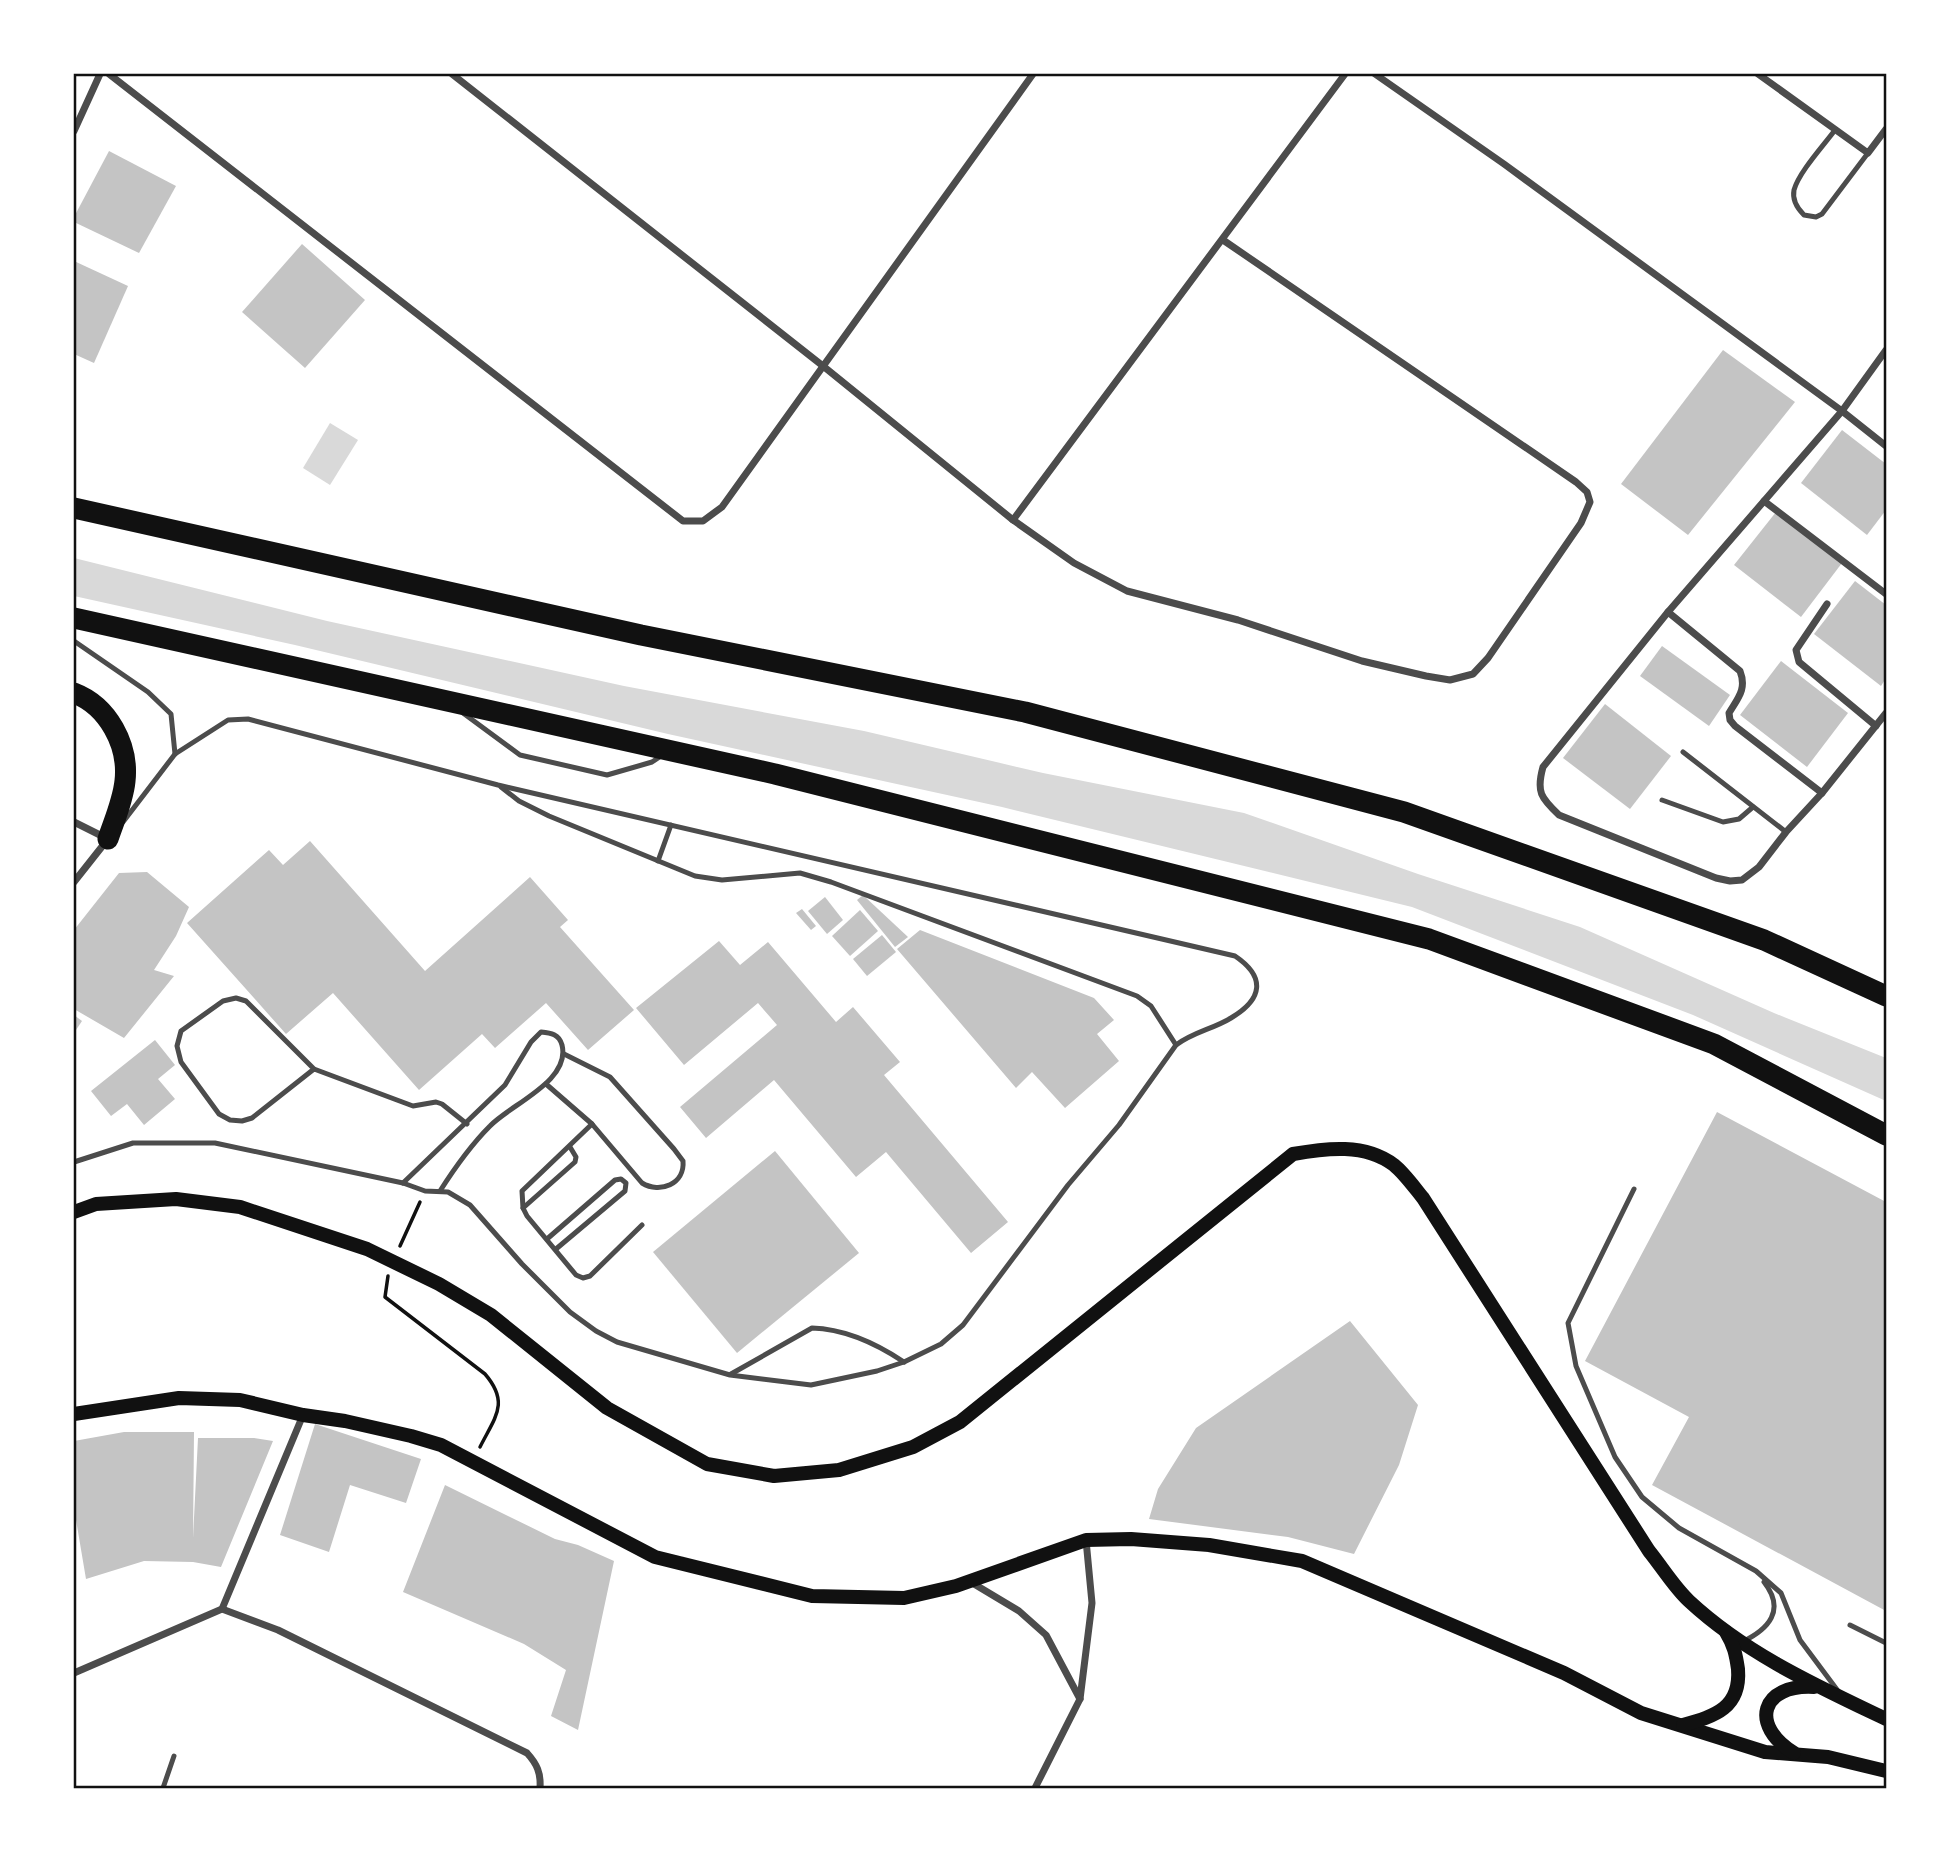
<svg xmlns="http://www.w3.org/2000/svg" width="1960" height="1862" viewBox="0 0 1960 1862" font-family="'IBM Plex Sans',sans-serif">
<rect width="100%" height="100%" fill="#fff"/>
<!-- water -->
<g fill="#d9d9d9">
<polygon points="330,423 358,440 330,485 303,468"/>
<polygon points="74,558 327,621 624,686 864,731 1043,773 1244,813 1418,874 1580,927 1774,1013 1886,1058 1886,1101 1693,1015 1412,907 1002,807 668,734 295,645 74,596"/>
</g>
<!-- building -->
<g fill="#c4c4c4">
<polygon points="109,151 176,186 139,253 74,222 74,217"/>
<polygon points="302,244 365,300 305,368 242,312"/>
<polygon points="74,261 128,286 94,363 74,354"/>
<polygon points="1723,350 1795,402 1688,535 1621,484"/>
<polygon points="1842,430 1886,464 1886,510 1867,535 1801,483"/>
<polygon points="1776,512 1842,563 1801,617 1734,565"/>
<polygon points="1855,581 1886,605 1886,678 1881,686 1814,634"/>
<polygon points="1662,646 1730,695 1709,726 1640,676"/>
<polygon points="1781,661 1848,713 1807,767 1740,715"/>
<polygon points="1605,704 1671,756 1630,809 1563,758"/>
<polygon points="310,841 425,971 530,877 568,920 560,927 634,1010 588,1050 546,1003 495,1048 482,1034 419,1090 333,993 286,1034 187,923 269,850 283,865"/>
<polygon points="147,872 189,907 176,936 154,970 174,976 124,1038 74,1009 74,930 119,873"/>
<polygon points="863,895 908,937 895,947 857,900"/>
<polygon points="825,897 843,920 827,934 808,911"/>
<polygon points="802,909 816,926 811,930 796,913"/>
<polygon points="860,910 878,931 850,956 832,936"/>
<polygon points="920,930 1094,998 1114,1020 1097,1034 1119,1061 1065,1108 1032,1072 1016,1088 897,949"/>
<polygon points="882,935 896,952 867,976 853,959"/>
<polygon points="719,941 740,965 768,942 836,1022 853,1007 900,1062 884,1075 1008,1222 971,1253 886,1152 856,1177 774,1080 706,1138 680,1107 777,1025 758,1003 684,1065 636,1008"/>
<polygon points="74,1015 82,1021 74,1033"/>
<polygon points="155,1040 175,1065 158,1079 175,1099 144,1125 127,1104 111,1116 91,1091"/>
<polygon points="1717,1112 1886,1202 1886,1611 1652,1485 1689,1417 1585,1361"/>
<polygon points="775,1151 859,1253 737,1353 653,1252"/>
<polygon points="1350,1321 1418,1405 1399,1465 1354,1554 1288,1537 1149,1519 1158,1489 1196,1428"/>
<polygon points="315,1424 421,1459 406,1503 350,1485 329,1552 280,1535"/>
<polygon points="124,1432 194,1432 193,1538 198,1438 254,1438 273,1441 221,1567 193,1562 144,1561 86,1579 74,1508 74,1441"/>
<polygon points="445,1485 555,1539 578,1545 614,1561 578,1730 551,1716 566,1670 524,1644 403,1592"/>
</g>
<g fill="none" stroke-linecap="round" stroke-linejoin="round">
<!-- path -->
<g stroke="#111" stroke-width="3.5">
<polyline points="400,1246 420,1202"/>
<path d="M388,1276L385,1297L485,1374C510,1403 495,1417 480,1447"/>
</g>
<!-- service -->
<g stroke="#4c4c4c" stroke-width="5">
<path d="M1835,130C1824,145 1799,172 1794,190C1792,200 1798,209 1804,215L1816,217L1822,214L1868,153"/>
<polyline points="74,641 148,692 171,714 175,754"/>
<polyline points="463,713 520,755 607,775 652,762 661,756"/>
<polyline points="1683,752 1786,832"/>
<polyline points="501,787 519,801 549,816 695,876 722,880 800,873 831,882 1137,996 1151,1006 1176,1045"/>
<polyline points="1662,800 1723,822 1739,819 1753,807"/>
<polyline points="658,861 671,825"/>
<polyline points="314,1069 252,1118 242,1121 230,1120 219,1114 181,1062 177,1046 181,1031 223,1001 236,998 246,1001 314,1069 413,1106 436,1102 442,1104 467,1124"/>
<path d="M546,1084L592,1124L642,1183C660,1194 685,1184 683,1161L674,1149L610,1077L564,1054"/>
<polyline points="592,1124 522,1191 523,1208 527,1216 576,1275 583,1278 590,1276 642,1225"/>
<path d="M74,1162L133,1143H215L403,1183L425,1191L448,1192L470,1205L522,1264L570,1312L596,1331L617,1342L730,1375L811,1385L877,1371L904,1362L941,1344L963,1325L1068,1185L1119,1125L1176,1045C1193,1032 1213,1029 1231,1018C1263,999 1266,977 1235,956L498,785L248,719L228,720L175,754L123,822"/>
<path d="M403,1183L505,1085L531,1042L541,1032C551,1033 559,1034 562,1045C571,1081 511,1104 490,1126C471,1145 454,1169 440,1191"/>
<polyline points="1634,1189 1568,1323 1576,1366 1615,1457 1642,1497 1679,1528 1756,1571 1781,1593 1800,1640 1838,1691"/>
<polyline points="523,1208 575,1162 576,1157 570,1147"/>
<polyline points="547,1239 615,1180 621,1179 626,1183 625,1191 556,1249"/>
<path d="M731,1374L812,1328C846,1329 877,1344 904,1362"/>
<polyline points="1850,1625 1886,1643"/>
<path d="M1742,1642C1769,1629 1786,1610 1764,1582"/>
<polyline points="163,1788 174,1756"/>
</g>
<!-- minor -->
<g stroke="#4c4c4c" stroke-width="7">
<polyline points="109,74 683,521 703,521 722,507 1033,74"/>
<polyline points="452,74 823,366 1013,520 1074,563 1127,591 1238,620 1362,661 1426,676 1450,680 1473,674 1488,658 1581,523 1590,502 1587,492 1576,482 1223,240"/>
<polyline points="1375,74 1504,164 1842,411 1886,446"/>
<polyline points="1758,74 1868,153 1886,129"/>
<polyline points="74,131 100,74"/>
<path d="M1886,350L1842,411L1668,612L1543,767C1536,792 1541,798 1559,815L1716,878L1730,881L1742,880L1759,867L1786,832L1822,793L1886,713"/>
<polyline points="1764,501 1886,594"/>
<polyline points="1013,520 1345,74"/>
<polyline points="1827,604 1796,650 1799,662 1876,726"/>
<path d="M1668,612L1740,671C1747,689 1738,698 1729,713L1730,720L1735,726L1822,793"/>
<polyline points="74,822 108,839 74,882"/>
<polyline points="969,1581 1019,1611 1046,1635 1080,1699"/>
<path d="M222,1609L278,1630L527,1753C537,1764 541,1773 540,1788"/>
<polyline points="74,1673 222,1609 303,1415"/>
<polyline points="1035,1788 1080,1699 1092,1603 1086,1540"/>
</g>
<!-- secondary -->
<g stroke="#111" stroke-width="14">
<path d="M74,1212L96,1204L176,1199L240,1207L367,1249L439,1284L491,1315L607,1408L707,1464L774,1476L839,1470L913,1447L960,1422L1293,1154C1326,1148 1365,1143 1394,1165C1404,1173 1414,1187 1423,1198L1649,1551C1662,1567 1674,1587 1689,1601C1746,1654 1817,1686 1886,1719"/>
<polyline points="74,1414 179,1398 240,1400 303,1415 345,1421 411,1436 441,1445 655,1557 812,1596 904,1598 956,1586 1086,1540 1131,1539 1209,1545 1302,1561 1564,1673 1641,1713 1765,1752 1828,1757 1886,1771"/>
<path d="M1683,1725C1715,1716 1741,1708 1738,1669C1736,1655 1734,1645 1726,1632"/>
<path d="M1794,1753C1749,1725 1761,1684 1814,1687"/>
</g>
<!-- motorway -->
<g stroke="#111" stroke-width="21">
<polyline points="74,508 641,635 1025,712 1404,812 1764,940 1886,996"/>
<polyline points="74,618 775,774 1429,939 1714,1044 1886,1135"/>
<path d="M74,693C108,706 129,745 125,781C123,801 114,821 108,839"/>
</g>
</g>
<!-- border -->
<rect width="1960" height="1862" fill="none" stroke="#ffffff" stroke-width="150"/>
<rect x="75" y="75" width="1810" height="1712" fill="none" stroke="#111" stroke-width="2.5"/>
</svg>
